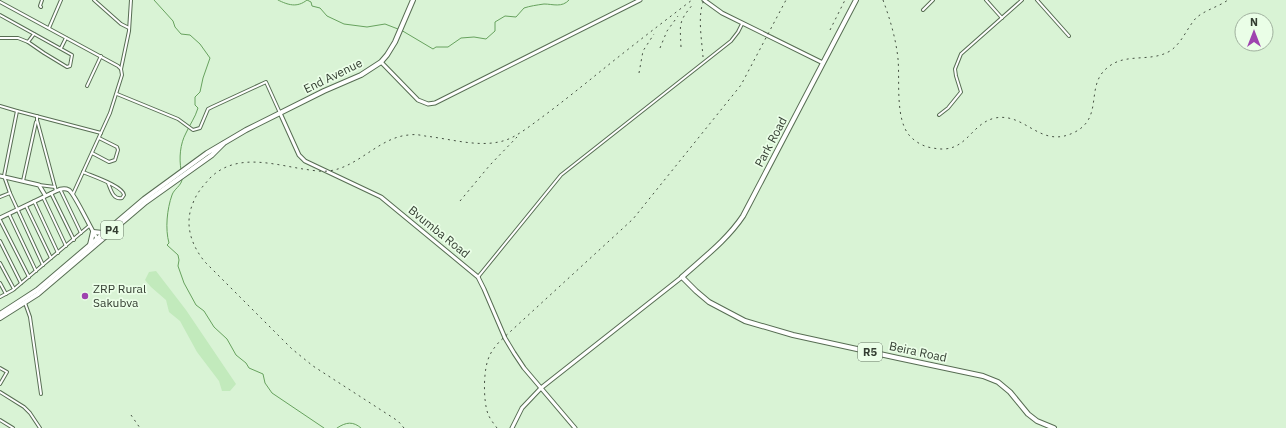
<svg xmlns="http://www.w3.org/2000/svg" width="1286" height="428" viewBox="0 0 1286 428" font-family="'IBM Plex Sans',sans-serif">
<rect width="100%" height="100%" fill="#d9f3d5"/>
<!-- green -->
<polygon fill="#c2eabc" points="156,271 186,310 236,384 230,391 222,391 219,381 197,352 180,321 169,312 166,300 151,287 145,280 149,272"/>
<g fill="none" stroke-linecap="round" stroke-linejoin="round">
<!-- stream -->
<g stroke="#67a25e" stroke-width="1">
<path d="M154,0L173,21L175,27L181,34L190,35L200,44L210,58L203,78L200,92L195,97V105L198,108C195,118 190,124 186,133C180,144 179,158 181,170"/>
<path d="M278,0C288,5 297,8 307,0L311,2L312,6L320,8L327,16L344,24L367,27L385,24L398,29"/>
<path d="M401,30L433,49L436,47H448L461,38L474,37L486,39L495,31V22L505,16L516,17L524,8C530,6 537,5 544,4C553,4 562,8 569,0"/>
<path d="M182,180C181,186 174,189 172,195C167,209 165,229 169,243L167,245L178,255L179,260L178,266L184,283L196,305L204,311L214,327L227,339L236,355L246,363L249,368L263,374L265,383L272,393L324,428"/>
<path d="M337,428C346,422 353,421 361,428"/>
</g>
<defs>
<g id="street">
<polyline points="94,0 121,24 129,28"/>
<polyline points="986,0 1002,18"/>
<polyline points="1037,0 1069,36"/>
<polyline points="0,2 118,66 121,69 122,75 110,113 73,194"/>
<polyline points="41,7 40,6 42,0"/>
<polyline points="923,10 933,0"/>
<polyline points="0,15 72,55 70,66 67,67 44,53 28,42"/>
<polyline points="49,28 61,0"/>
<polyline points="0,38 18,38 28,42 34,34"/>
<polyline points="61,48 66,38"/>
<polyline points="121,69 129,31 131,0"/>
<polyline points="87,86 101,56"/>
<polyline points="117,94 178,119 193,130 200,128 208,109 212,107 266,82 280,113"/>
<polyline points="0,106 17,111 4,176 10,193 43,265"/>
<polyline points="17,111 101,133"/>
<polyline points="939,115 948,108 961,92 956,76 955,69 961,54 1022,0"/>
<polyline points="37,116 37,120 56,191"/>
<polyline points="92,153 109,162 115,160 118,150 117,147 99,138"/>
<path d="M83,172C92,176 123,186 124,195L122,198C113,200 111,190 108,183"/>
<polyline points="23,181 36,122"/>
<polyline points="39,185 55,187"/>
<polyline points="60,189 81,233"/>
<polyline points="51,193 74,240"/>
<polyline points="0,197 10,193"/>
<polyline points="43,197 66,246"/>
<polyline points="34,201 58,253"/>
<polyline points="26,206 51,258"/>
<polyline points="9,214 36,271"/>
<polyline points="0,220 29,277"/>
<polyline points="0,241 21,283"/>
<polyline points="0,263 14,289"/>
<polyline points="478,277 561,175 731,41 738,32 742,24"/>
<polyline points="0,283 6,294"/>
<polyline points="0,297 13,290 89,226"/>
<polyline points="25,303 30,317 41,394"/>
<polyline points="0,368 7,372 0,384"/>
<polyline points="0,392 24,407 30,413 40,428"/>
<polyline points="0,420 13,428"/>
</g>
<g id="secondary">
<polyline points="704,0 722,13 823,63"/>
<polyline points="381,62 418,100 428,104 435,103 640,0"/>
<polyline points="280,113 299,155 305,161 381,197 478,277 484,289 505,338 514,353 524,368 575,428"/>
<polyline points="0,176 39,185 45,195"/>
<path d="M0,218L56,191C60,189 65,188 69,190C75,194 91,230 98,240"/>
<polyline points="512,428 522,408 541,388 682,277"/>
</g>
<g id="highway">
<path d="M856,0L743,216C727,240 703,258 682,277L696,291L709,302L745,321L793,335L898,358L983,376L998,382L1010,392L1028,414L1037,421L1054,428"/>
<polyline points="90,245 93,232 103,233"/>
<polyline points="0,314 37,290 144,199 207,153 246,130 324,91 361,75 381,62 387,55 395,42 413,0"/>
<polyline points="0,318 38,294 146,202 212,155 223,144"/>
</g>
</defs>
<!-- street casing -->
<use href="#street" stroke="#576d53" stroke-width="4"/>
<!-- secondary casing -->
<use href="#secondary" stroke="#576d53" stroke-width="5"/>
<!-- highway casing -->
<use href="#highway" stroke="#576d53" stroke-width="6"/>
<!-- street -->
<use href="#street" stroke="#fff" stroke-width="2"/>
<!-- secondary -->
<use href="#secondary" stroke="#fff" stroke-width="3"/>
<!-- highway -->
<use href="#highway" stroke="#fff" stroke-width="4"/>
<!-- rail -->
<g stroke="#455042" stroke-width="1" stroke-dasharray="2 4" stroke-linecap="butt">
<path d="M883,0C890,19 896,39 898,59C900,80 895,118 909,135C915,142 924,147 933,148C967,155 969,124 995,118C1026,112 1040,150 1075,132C1104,117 1085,86 1107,68C1125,52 1150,63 1170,51C1182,43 1187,28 1196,18C1205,10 1218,7 1228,0"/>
<polyline points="830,30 845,0"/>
<path d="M681,47C680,23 678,22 694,3"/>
<polyline points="660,48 667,31 678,16"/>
<path d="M703,57C702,41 697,15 704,0"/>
<polyline points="639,73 643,51 654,34"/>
<polyline points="460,201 490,165 517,137"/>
<polyline points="131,415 140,428"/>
<path d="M404,428L398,421L313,366L292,349L205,262C191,245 184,224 193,203C197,192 204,185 211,177C237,153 272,164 303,169C311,170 320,172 328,171C358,168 379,137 409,135C415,134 420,135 425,136C453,139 485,150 511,138C523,132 534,123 545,115C561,103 576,91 591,79C624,52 658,26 692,0"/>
<path d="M497,428C494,424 490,419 488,414C483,401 483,367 490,355C492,350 496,346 499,342L633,219L741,85L786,0"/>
</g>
</g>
<!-- markers -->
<circle fill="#9e44af" stroke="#eafee7" stroke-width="1.5" cx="85" cy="296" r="4"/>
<g text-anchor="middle" stroke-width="3.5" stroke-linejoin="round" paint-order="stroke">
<!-- shield labels -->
<g fill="#eafee7" stroke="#6b7868" stroke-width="1">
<rect x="101" y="221" width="22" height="18" rx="3"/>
<rect x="858" y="343" width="24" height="18" rx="3"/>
</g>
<g font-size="11" font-weight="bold" fill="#343e32">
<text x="112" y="234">P4</text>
<text x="870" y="356">R5</text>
</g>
<!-- street labels -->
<g font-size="12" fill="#343e32" stroke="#eafee7">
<text transform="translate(333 76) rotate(-26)" y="4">End Avenue</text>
<text transform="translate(771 142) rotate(-62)" y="4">Park Road</text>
<text transform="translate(439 232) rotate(39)" y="4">Bvumba Road</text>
<text transform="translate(918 352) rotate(12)" y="4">Beira Road</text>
</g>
<!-- poi labels -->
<g font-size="12" fill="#343e32" stroke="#eafee7" text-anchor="start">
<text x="93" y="293">ZRP Rural<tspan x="93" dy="14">Sakubva</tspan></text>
</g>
</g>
<!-- north arrow -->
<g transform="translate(1254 32)"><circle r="19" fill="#eafee7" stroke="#a1b19f"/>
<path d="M0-3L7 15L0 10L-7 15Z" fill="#9e44af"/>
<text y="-6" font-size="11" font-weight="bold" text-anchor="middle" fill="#343e32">N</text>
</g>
</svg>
